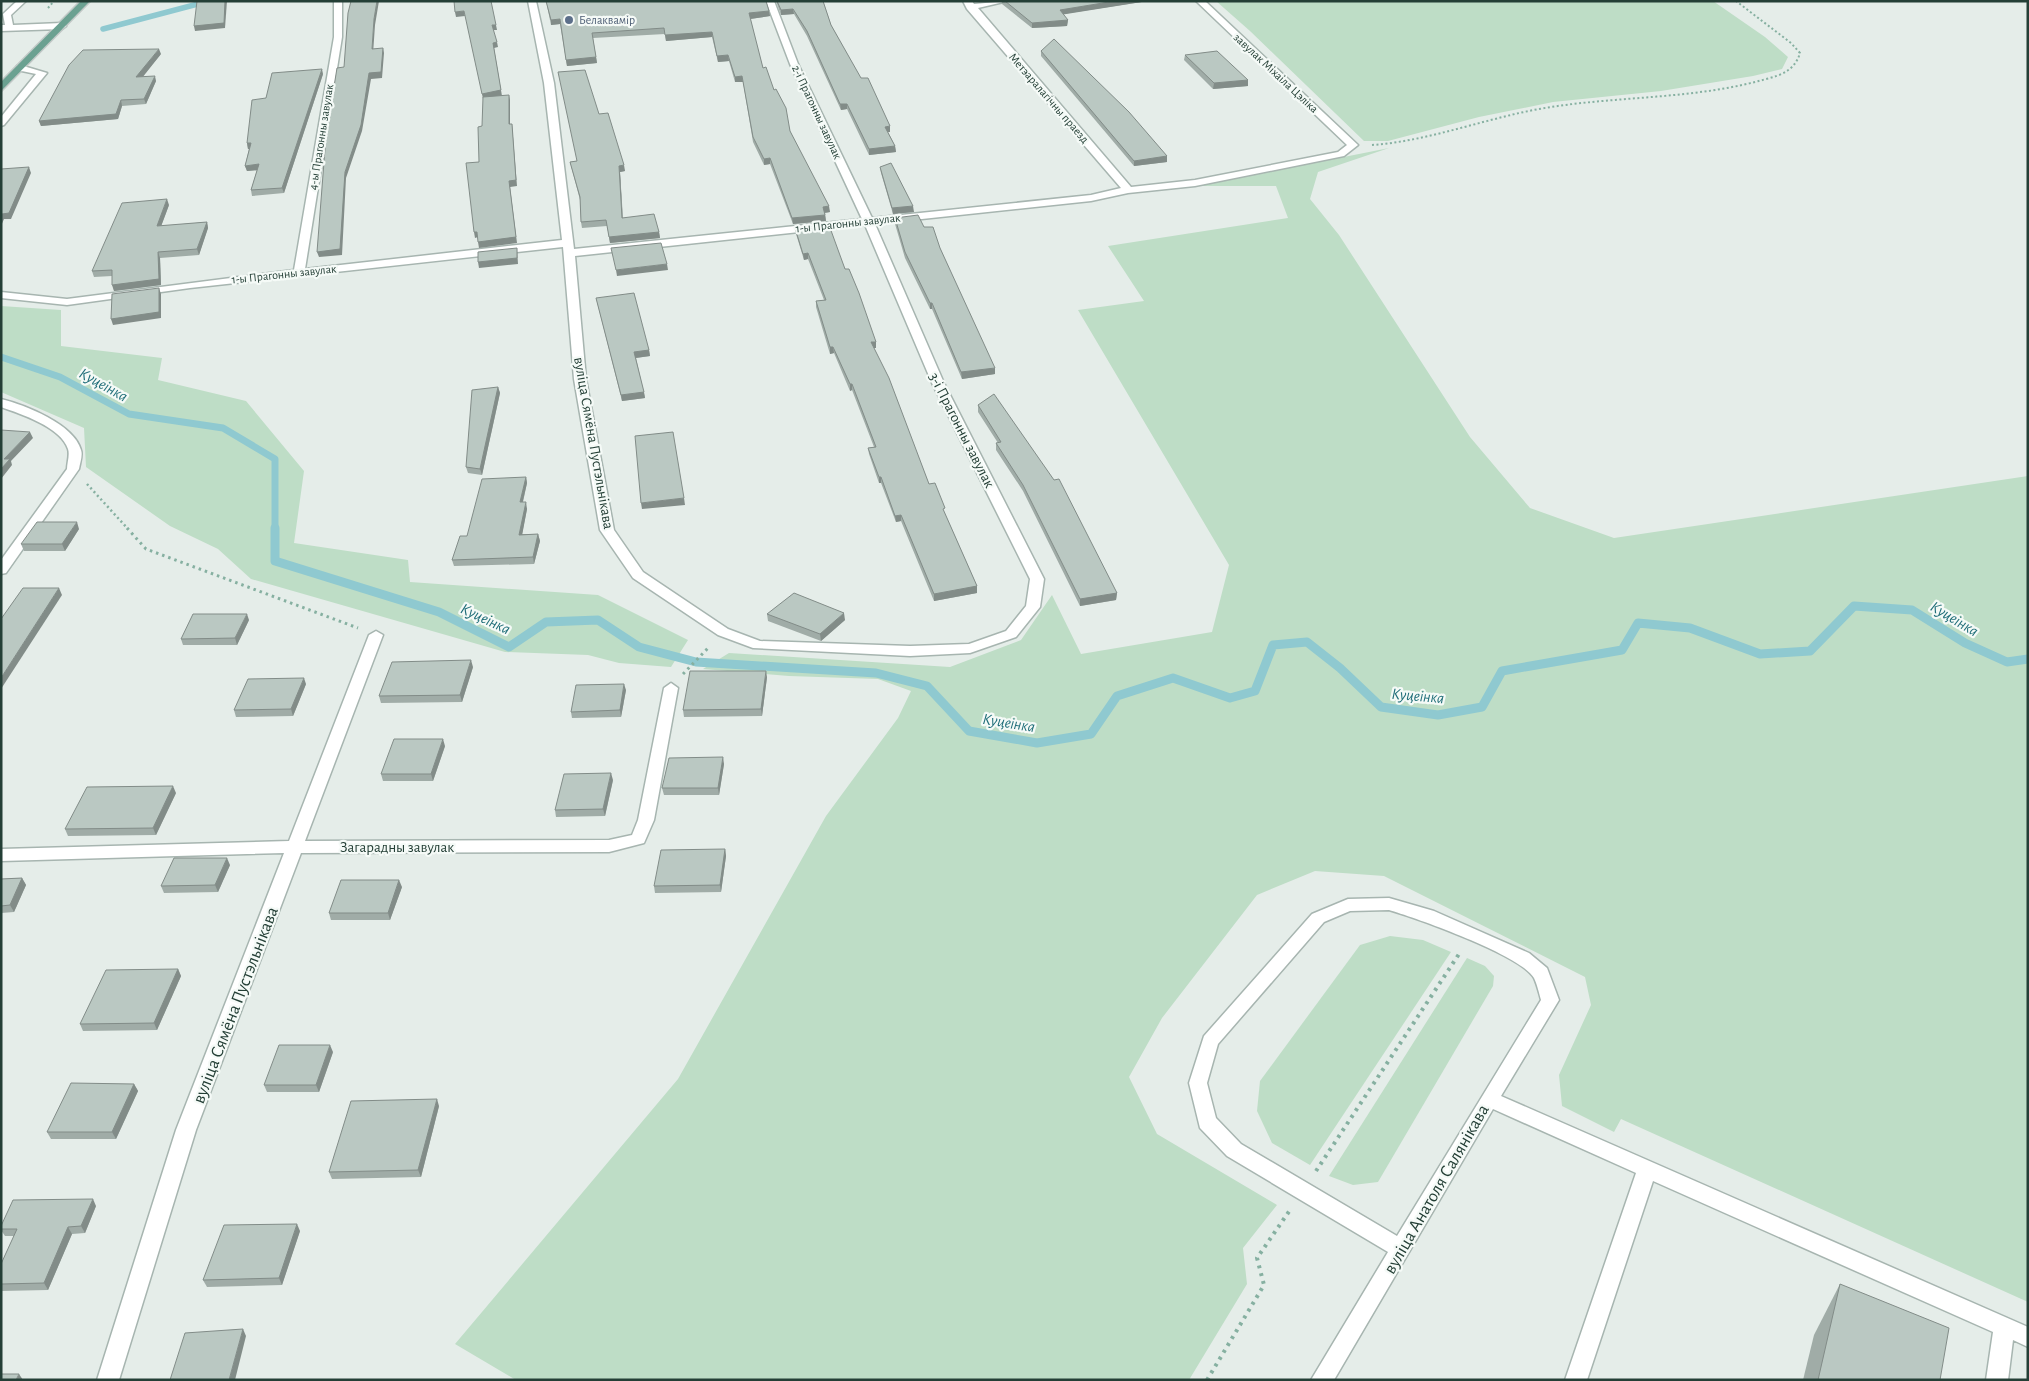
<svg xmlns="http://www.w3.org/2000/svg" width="2029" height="1381" viewBox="0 0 2029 1381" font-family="'Alegreya Sans',sans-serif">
<rect width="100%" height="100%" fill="#e5ede9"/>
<!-- green -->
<g fill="#beddc6">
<polygon points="1216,1 1713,1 1765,37 1788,57 1782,69 1753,76 1661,91 1553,102 1479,117 1388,141 1364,141 1250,31"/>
<polygon points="1389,148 1318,172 1310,199 1339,235 1470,437 1530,508 1614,538 2028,476 2028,1302 1621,1119 1614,1132 1562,1106 1559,1075 1591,1005 1585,977 1384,876 1315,871 1257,895 1162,1018 1129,1077 1157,1134 1277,1205 1243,1248 1247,1284 1189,1380 516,1380 455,1344 678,1079 826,816 898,718 911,691 878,679 789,676 703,669 729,653 950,667 1021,640 1052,595 1081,654 1212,632 1229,565 1078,310 1144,301 1108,246 1288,218 1276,186 1199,186"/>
<polygon points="1,306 61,310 61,346 162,358 158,380 246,401 304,471 294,543 408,560 410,582 598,595 688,640 671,667 619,663 588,655 505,652 251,579 218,549 170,526 86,467 84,428 1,392"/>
<polygon points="1390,936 1423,940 1451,952 1310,1165 1272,1143 1257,1111 1260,1081 1360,945"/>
<polygon points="1467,958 1485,966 1494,976 1493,986 1378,1182 1353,1185 1329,1176"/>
</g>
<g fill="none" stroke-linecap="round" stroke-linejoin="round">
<!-- stream-far2 -->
<polyline stroke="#8fc9d0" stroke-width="5.5" points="103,29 209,1"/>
<!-- stream-far1 -->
<polyline stroke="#8fc9d0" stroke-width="7" points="1,357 60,377 129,414 223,428 275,459 275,529"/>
<!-- stream -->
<polyline stroke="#8fc9d0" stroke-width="9" points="275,528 275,561 439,612 509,647 546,622 598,620 639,647 696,662 876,673 927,686 969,731 1037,743 1091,734 1117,696 1173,678 1230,698 1255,691 1273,645 1307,642 1340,668 1381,707 1438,715 1482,707 1502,671 1622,650 1638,623 1690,628 1760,654 1810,651 1854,606 1912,610 1965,643 2007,662 2028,659"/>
<defs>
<g id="minor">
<polygon points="17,1 26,1 11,15 13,25 62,23 66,26 62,29 1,31 1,25 5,25 3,14"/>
<path d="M334,1H342V37L305,269L562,240L544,83L528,1H536L554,83L574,249L862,219L790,64L766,1H774L798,64L872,218L1091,195L1121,188L967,9L963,1H972L974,4L1008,1L978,8L1131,187L1195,180L1338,152L1347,145L1196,1H1205L1358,145L1344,156L1195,186L1128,193L1091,201L875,224L944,383L1044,579L1040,607L1016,637L970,653L910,656L753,648L718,635L633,578L600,530L574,379L563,247L190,288L67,305L1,298V292L67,299L294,270L334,37ZM865,225L932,383L1030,579L1026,606L1006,631L969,644L910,646L760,641L728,629L643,572L614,530L586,379L575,256Z"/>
<polygon points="20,65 47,73 4,125 1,126 1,117 36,74 17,70 17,66"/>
<path d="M1,399C25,405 74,424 81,450C83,455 80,463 79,469L6,573L1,574V560L67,469C67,463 70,455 68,449C61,427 21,414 1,407Z"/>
<polygon points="376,631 383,635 305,841 609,840 632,835 638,820 664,688 671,683 678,688 654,820 644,843 609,852 301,853 196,1130 119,1380 97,1380 176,1130 284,853 1,861 1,849 289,841 369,635"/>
<path d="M1389,898L1434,911L1529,953L1547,968L1559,1000L1501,1096L2028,1327V1347L2013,1340L2008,1380H1986L1993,1332L1653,1181L1587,1380H1565L1636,1173L1493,1109L1334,1380H1311L1388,1252L1227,1156L1200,1128L1189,1083L1204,1036L1312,914L1348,899ZM1389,910C1416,918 1521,955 1534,978C1537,984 1539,993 1541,1000L1397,1236L1241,1144L1216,1118L1207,1083L1218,1044L1324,922L1350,911Z"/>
</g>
<polygon id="major" points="81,1 90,1 1,91 1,82"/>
</defs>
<!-- minor casing -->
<use href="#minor" stroke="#a7b5b0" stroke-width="3"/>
<!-- major casing -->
<use href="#major" stroke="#c2c9c7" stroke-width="3"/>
<!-- path-far3 -->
<g stroke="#86b0a1" stroke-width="2" stroke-dasharray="2 2.5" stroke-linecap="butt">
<polyline points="48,8 54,1"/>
<path d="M1372,145C1431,141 1491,116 1551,107C1622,96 1697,99 1766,79C1782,75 1795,70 1800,53L1791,43L1736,1"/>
</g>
<!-- path-far2 -->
<polyline stroke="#86b0a1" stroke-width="2.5" stroke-dasharray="2 3" stroke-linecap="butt" points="87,484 128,529"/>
<!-- path-far1 -->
<g stroke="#86b0a1" stroke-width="3" stroke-dasharray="2.5 4" stroke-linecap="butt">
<polyline points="127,528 146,549 358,628"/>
<polyline points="683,674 710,646"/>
</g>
<!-- path -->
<g stroke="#86b0a1" stroke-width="4" stroke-dasharray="3 5" stroke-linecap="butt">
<polyline points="1316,1171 1461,951"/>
<polyline points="1207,1380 1264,1285 1257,1258 1290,1210"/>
</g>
<!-- minor -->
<use href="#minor" fill="#fff" fill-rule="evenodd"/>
<!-- major -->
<use href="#major" fill="#6ba191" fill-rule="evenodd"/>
</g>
<!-- wall -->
<g fill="#a0aca7">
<polygon points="546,1 769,11 770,16 750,19 763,68 774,90 790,131 830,212 825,213 826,221 793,224 770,164 764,165 753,142 743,82 735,82 729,61 718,62 712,37 666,41 665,34 593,38 597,63 567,66 560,24 551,25"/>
<polygon points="776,1 823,1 831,25 890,132 888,132 895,146 896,152 869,155 847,109 841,110 807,36 794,14 781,15"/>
<polygon points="1002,1 1148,1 1063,14 1068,20 1067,26 1032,28 1002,4"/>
<polygon points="1041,51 1167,156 1167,162 1134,166 1041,56"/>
<polygon points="161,54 142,77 156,81 146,104 122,106 118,119 41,126 39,121"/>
<polygon points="1185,55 1248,80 1248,86 1213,89 1184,60"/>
<polygon points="323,74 284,193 252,196 251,190 257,170 247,171 245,166 249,149 248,149 247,143 266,98"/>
<polygon points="599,114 625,171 620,172 623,218 659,232 660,238 610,243 607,226 582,228 581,222 580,200 570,162 577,161"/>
<polygon points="880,167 914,212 893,214 881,173"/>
<polygon points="169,205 161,226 207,222 208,228 199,255 160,258 161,285 114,291 112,276 94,277 92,271"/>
<polygon points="895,218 924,227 940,248 995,374 962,379 932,309 930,309 905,258 895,224"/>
<polygon points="795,228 845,269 876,348 874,348 929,484 945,514 977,586 977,593 934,601 901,521 896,522 881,483 879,483 869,454 868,448 874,447 852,390 850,391 834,353 830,354 816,307 816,301 824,300 808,259 804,260 796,234"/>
<polygon points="596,298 649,350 650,356 636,358 645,398 622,401"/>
<polygon points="498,387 500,393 482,475 468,473 466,467"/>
<polygon points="978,405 1117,593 1116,600 1080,606 1023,491 996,450 996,443 998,443 978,412"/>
<polygon points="526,477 527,483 523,502 527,509 522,534 538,534 540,541 534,564 454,566 452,560 467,536"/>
<polygon points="79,529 65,551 24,551 21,544"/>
<polygon points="767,614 845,620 821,641 768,621"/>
<polygon points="249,620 237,645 183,645 181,639"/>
<polygon points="473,667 462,702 381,703 379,696"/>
<polygon points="767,677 762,716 684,717 683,710"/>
<polygon points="306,684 293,716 236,717 234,710"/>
<polygon points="626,690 621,717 572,718 571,712"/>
<polygon points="445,746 433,781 383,781 381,774"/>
<polygon points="724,764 719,795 664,795 662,788"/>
<polygon points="613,780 605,816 556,817 555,810"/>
<polygon points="176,793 156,835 68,836 65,829"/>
<polygon points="725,849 726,856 721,892 655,893 654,886"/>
<polygon points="230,865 218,892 164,893 161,886"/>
<polygon points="22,878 26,885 14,912 1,913 1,879"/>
<polygon points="402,887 390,920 331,920 329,913"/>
<polygon points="178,969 181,976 157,1030 83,1031 80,1024"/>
<polygon points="333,1052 319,1092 267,1092 264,1085"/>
<polygon points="134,1084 138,1091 116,1139 51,1139 47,1132"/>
<polygon points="439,1106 421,1177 332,1179 329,1172"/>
<polygon points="96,1206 85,1233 72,1234 48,1290 1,1291 1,1264 14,1236 5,1236 1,1230 1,1226"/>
<polygon points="300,1231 282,1285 207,1287 203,1280"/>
<polygon points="1840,1284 1940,1380 1803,1380 1814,1335"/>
</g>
<!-- shaded-wall -->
<g fill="#828c88">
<polygon points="225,1 227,1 225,28 195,31 194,26"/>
<polygon points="377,1 379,1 375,25 373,54 372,49 374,19"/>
<polygon points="1115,1 1148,1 1060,15 1060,10"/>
<polygon points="793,9 794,14 781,15 781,10"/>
<polygon points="464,11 465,16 456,17 455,12"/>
<polygon points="769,11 770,16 750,19 749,13"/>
<polygon points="560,19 560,24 551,25 551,20"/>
<polygon points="1068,20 1067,26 1032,28 1032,23"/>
<polygon points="492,25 496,25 497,30 493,30"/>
<polygon points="712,32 712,37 666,41 665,35"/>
<polygon points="497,42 498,47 494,48 502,96 483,99 482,94 493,43"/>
<polygon points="383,48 384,53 382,78 371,79 362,131 346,178 342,255 319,257 317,252 345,172 369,73"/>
<polygon points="159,49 161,54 138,83 136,77"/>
<polygon points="728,55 729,61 718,62 717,56"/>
<polygon points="596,57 597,63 567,66 566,60"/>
<polygon points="322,69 323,74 284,193 282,188"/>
<polygon points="155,76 156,81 146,104 144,99"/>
<polygon points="742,76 743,82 735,82 735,77"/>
<polygon points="1248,80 1248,86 1213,89 1214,83"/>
<polygon points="509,95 510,100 510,129 509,124"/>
<polygon points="121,100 122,106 118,119 41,126 39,121"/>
<polygon points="840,104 847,104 847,109 841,110"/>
<polygon points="512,124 517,186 510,187 517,243 479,248 478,242 509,181"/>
<polygon points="890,126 890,132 886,132 885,127"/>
<polygon points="247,143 251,143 252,149 248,149"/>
<polygon points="895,146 896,152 869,155 869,149"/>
<polygon points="1167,156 1167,162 1134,166 1134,161"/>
<polygon points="770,158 770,164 764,165 764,159"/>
<polygon points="259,164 261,170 247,171 245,166"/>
<polygon points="624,165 625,171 620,172 623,224 619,166"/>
<polygon points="29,167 31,173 11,219 4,219 1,226 1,215"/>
<polygon points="167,199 169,205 159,232 157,226"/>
<polygon points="829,206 830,212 823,213 823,207"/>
<polygon points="913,206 914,212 893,214 892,208"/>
<polygon points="825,215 826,221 793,224 792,218"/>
<polygon points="207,222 208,228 199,255 197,249"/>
<polygon points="474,232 477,232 478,237 475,238"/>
<polygon points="659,232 660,238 610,243 609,237"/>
<polygon points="517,248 518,264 479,268 478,262"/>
<polygon points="158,252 160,258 161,285 114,291 112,285"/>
<polygon points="808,253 808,259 804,260 803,254"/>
<polygon points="667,264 668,270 617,276 616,270"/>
<polygon points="159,288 161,294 161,318 113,325 111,319"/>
<rect x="930" y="303" width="2" height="6"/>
<polygon points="871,342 876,342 876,348 872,348"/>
<polygon points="830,347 833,347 834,353 830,354"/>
<polygon points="649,350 650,356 635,358 634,352"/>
<polygon points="995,368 995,374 962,379 961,372"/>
<polygon points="850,384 852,384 852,390 850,391"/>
<polygon points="498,387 500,393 482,475 480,469"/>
<polygon points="644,392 645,398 622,401 621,395"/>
<polygon points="30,432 33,438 11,461 12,465 1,479 1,469 4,459"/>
<polygon points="526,477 527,483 521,509 520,502"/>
<rect x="879" y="477" width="2" height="6"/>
<polygon points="684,498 685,505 642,509 641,503"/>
<polygon points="526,502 527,509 521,541 519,535"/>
<polygon points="901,515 901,521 896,522 895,516"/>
<polygon points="77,522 79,529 65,551 62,544"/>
<polygon points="538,534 540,541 534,564 533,557"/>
<polygon points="977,586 977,593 934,601 934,594"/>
<polygon points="59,588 62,595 1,689 1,678"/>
<polygon points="1117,593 1116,600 1080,606 1080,599"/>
<polygon points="844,613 845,620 821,641 820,634"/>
<polygon points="247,614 249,620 237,645 235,638"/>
<polygon points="471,660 473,667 462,702 460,695"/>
<polygon points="766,671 767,677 762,716 761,709"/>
<polygon points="304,678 306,684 293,716 291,709"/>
<polygon points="624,684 626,690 621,717 620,710"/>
<polygon points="443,739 445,746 433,781 431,774"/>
<polygon points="723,757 724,764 719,795 718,788"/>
<polygon points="611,773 613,780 605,816 603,809"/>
<polygon points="173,786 176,793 156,835 153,828"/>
<polygon points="725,849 726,856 721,892 720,885"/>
<polygon points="227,858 230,865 218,892 215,885"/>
<polygon points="22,878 26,885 14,912 10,905"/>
<polygon points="399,880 402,887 390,920 388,913"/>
<polygon points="178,969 181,976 157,1030 154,1023"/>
<polygon points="330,1045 333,1052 319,1092 316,1085"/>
<polygon points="134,1084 138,1091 116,1139 112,1132"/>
<polygon points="437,1099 439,1106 421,1177 418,1170"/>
<polygon points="93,1199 96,1206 85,1233 81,1226"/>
<polygon points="297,1224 300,1231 282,1285 279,1278"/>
<polygon points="68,1227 72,1234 48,1290 44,1283"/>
<polygon points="243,1329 246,1336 235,1380 229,1380"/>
<polygon points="19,1374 23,1380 16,1380"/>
</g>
<!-- building -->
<g fill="#bac8c2" stroke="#828c88">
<polygon points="197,1 225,1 224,23 194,26"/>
<polygon points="351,1 377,1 374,19 372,49 383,48 381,72 369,73 361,125 345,172 340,249 317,252 326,136 337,68 344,67 348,13"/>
<polygon points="454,1 491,1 496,25 492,25 497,42 493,43 501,90 482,94 464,11 455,12"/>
<polygon points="546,1 766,1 769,11 749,13 763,68 766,67 774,90 776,89 786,108 790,131 829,206 823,207 825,215 792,218 770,158 764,159 753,137 742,76 735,77 728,55 717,56 712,32 665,35 664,28 592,33 596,57 566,60 560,19 551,20"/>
<polygon points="777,1 823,1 831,25 861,78 868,78 890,126 885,127 895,146 869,149 847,104 840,104 807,31 793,9 781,10"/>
<polygon points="1005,1 1115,1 1060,10 1068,20 1032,23"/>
<polygon points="1054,39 1129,112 1167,156 1134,161 1041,51"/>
<polygon points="159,49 136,77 155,76 144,99 121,100 116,114 39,121 69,65 83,50"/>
<polygon points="1217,51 1248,80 1214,83 1185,55"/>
<polygon points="322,69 282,188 251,190 259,164 245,166 251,143 247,143 252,100 266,98 272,73"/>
<polygon points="585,70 599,114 608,113 624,165 619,166 622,218 654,214 659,232 609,237 606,220 581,222 580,197 570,162 577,161 558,72"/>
<polygon points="509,95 509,124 512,124 516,180 509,181 516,237 478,242 477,232 474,232 466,163 479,162 478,127 482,126 483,97"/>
<polygon points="891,163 913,206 892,208 880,167"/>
<polygon points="29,167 9,213 2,214 1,215 1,169"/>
<polygon points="167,199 157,226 207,222 197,249 158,252 159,279 112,285 112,270 92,271 122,203"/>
<polygon points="918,215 924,227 933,227 940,248 995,368 961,372 932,303 930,303 905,252 895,218"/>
<polygon points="829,225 845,269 849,269 859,293 876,342 871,342 889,378 929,484 935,483 945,508 943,509 977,586 934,594 901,515 895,516 881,477 879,477 868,448 876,447 852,384 850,384 833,347 830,347 816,301 826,300 808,253 803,254 795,228"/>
<polygon points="661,243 667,264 616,270 611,248"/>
<polygon points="517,248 517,258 478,262 478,252"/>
<polygon points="159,288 159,312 111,319 112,294"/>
<polygon points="634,293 649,350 634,352 644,392 621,395 596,298"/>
<polygon points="498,387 480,469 466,467 472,390"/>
<polygon points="994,394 1054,480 1059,479 1117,593 1080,599 1023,485 996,443 1001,442 978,405"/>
<polygon points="1,430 30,432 4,459 10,459 1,469"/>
<polygon points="673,432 684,498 641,503 635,436"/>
<polygon points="526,477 520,502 526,502 519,535 538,534 533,557 452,560 460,536 467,536 482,479"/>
<polygon points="37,522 77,522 62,544 21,544"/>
<polygon points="23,588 59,588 1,678 1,619"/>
<polygon points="794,593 844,613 820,634 767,614"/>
<polygon points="193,614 247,614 235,638 181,639"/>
<polygon points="471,660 460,695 379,696 392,662"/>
<polygon points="690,671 766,671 761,709 683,710"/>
<polygon points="304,678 291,709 234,710 248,679"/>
<polygon points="624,684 620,710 571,712 576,685"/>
<polygon points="394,739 443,739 431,774 381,774"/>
<polygon points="723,757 718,788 662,788 669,758"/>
<polygon points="611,773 603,809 555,810 564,774"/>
<polygon points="173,786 153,828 65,829 87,787"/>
<polygon points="725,849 720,885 654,886 661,850"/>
<polygon points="174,858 227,858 215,885 161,886"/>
<polygon points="22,878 10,905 1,906 1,879"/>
<polygon points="341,880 399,880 388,913 329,913"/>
<polygon points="178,969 154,1023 80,1024 106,970"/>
<polygon points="279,1045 330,1045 316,1085 264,1085"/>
<polygon points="71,1083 134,1084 112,1132 47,1132"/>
<polygon points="437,1099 418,1170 329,1172 351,1101"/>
<polygon points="93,1199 81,1226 68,1227 44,1283 1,1284 1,1264 17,1229 1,1229 1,1226 13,1200"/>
<polygon points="297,1224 279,1278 203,1280 224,1225"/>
<polygon points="1840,1284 1949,1328 1940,1380 1818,1380"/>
<polygon points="243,1329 229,1380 170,1380 185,1333"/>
<polygon points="1,1374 19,1374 16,1380 1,1380"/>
</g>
<!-- markers -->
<circle fill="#5c6f8a" stroke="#f5faf7" stroke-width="2" cx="569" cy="20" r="5"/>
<g text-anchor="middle" stroke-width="4.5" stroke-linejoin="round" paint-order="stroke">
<!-- far-service labels -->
<g font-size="12" fill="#4e5e75" stroke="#f5faf7" text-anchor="start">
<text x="579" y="24">Белаквамір</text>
</g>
<!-- far-street labels -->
<g font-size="12" fill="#243f36" stroke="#f5faf7">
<text transform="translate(1276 73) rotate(43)" y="4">завулак Міхаіла Цэліка</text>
<text transform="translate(1049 98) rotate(49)" y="4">Метэаралагічны праезд</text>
<text transform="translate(817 112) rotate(65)" y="4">2-і Прагонны завулак</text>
<text transform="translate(321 137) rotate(-81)" y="4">4-ы Прагонны завулак</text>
<text transform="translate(848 223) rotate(-6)" y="4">1-ы Прагонны завулак</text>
<text transform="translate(284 274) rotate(-6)" y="4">1-ы Прагонны завулак</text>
</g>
<!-- street labels -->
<g font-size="15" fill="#243f36" stroke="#f5faf7">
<text transform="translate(962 430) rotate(63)" y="5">3-і Прагонны завулак</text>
<text transform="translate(594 443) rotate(80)" y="5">вуліца Сямёна Пустэльнікава</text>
<text x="397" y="852">Загарадны завулак</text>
</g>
<!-- water labels -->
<g font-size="16" font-style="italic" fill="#206e79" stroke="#f5faf7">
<text transform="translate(104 384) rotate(29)" y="6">Куцеінка</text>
<text transform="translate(486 618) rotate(25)" y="6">Куцеінка</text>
<text transform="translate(1955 618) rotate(31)" y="6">Куцеінка</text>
<text transform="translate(1418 695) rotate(5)" y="6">Куцеінка</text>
<text transform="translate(1009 722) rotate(9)" y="6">Куцеінка</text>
</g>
<!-- near-street labels -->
<g font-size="18" fill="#243f36" stroke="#f5faf7">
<text transform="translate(235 1005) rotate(-69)" y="6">вуліца Сямёна Пустэльнікава</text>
<text transform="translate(1436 1189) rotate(-60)" y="6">вуліца Анатоля Салянікава</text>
</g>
</g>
<!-- border -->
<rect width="2029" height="1381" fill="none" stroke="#243f36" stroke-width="5"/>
</svg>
